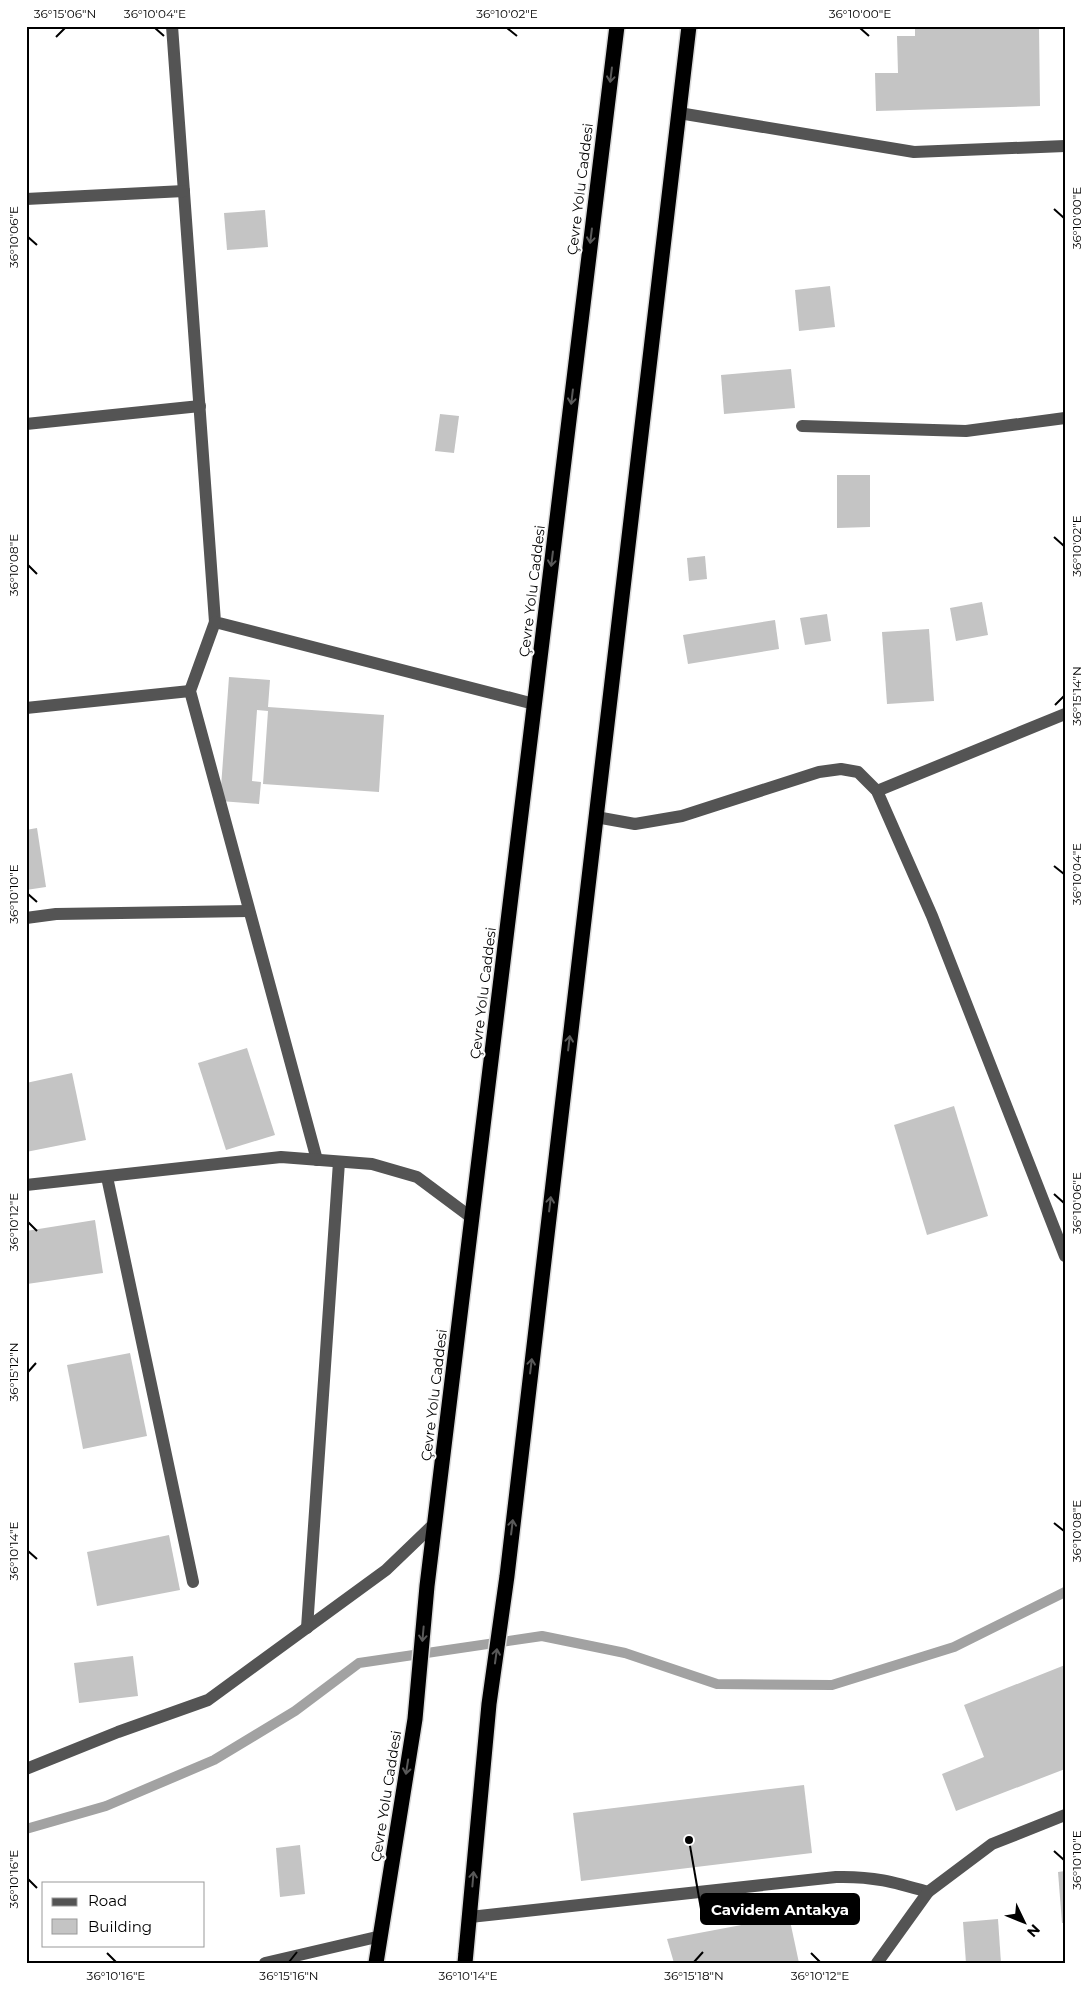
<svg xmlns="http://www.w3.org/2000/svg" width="1091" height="1989" viewBox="0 0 1091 1989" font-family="Montserrat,sans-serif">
<rect width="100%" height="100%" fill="#fff"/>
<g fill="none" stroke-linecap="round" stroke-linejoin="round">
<!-- stream -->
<polyline stroke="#a2a2a2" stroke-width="10" points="26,1829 106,1806 214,1760 295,1711 359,1663 542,1636 625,1653 717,1684 832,1685 954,1647 1065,1592"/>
</g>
<!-- building -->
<g fill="#c4c4c4">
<polygon points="915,26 1039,26 1040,106 876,111 875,73 898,73 897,36 915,36"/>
<polygon points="265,210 268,247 227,250 224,213"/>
<polygon points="830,286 835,327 799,331 795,290"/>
<polygon points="791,369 795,408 724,414 721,375"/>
<polygon points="440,414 459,416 454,453 435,451"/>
<polygon points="837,475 870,475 870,527 837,528"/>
<polygon points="705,556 707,579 689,581 687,558"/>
<polygon points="982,602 988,635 956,641 950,608"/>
<polygon points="827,614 831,641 805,645 800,618"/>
<polygon points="775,620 779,649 688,664 683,635"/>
<polygon points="929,629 934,701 887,704 882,632"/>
<polygon points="229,677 270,680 268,707 384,715 379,792 263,784 268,711 257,710 252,781 261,782 259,804 220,801"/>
<polygon points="37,828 46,887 26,890 26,830"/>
<polygon points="247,1048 275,1135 226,1150 198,1063"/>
<polygon points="72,1073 86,1140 26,1152 26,1083"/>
<polygon points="954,1106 988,1216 927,1235 894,1125"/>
<polygon points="95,1220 103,1273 27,1284 26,1231"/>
<polygon points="130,1353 147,1436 83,1449 67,1365"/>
<polygon points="169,1535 180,1590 97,1606 87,1552"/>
<polygon points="133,1656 138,1696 79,1703 74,1663"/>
<polygon points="1065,1665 1065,1769 956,1811 942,1774 984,1757 964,1705"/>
<polygon points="804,1785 812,1853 581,1881 573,1813"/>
<polygon points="300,1845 305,1894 280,1897 276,1848"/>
<polygon points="1065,1871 1065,1923 1062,1923 1058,1872"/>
<polygon points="789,1916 799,1963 674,1963 667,1939"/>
<polygon points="998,1919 1001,1963 966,1963 963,1922"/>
</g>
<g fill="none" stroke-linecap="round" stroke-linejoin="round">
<defs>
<g id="highway">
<polyline points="376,1963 415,1719 427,1586 617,26"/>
<polyline points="465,1963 489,1704 507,1576 689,26"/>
</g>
</defs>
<!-- highway casing -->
<use href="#highway" stroke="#dbdbdb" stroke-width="18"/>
<!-- minor -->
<g stroke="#545454" stroke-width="12">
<polyline points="172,26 215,622 534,704"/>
<polyline points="679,113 914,152 1065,146"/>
<polyline points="26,199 184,191"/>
<polyline points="26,424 200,406"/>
<polyline points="802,426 966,431 1065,418"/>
<polyline points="215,622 190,691 317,1160"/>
<polyline points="26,708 190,691"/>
<polyline points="877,791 1065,714"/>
<polyline points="596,817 635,824 682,816 819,772 841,769 858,772 877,791 932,916 1065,1256"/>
<polyline points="26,918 56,914 249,911"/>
<polyline points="107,1177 193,1582"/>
<polyline points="26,1185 281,1157 372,1164 417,1177 472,1218"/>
<polyline points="307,1628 339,1162"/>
<polyline points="26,1769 118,1732 208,1700 386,1570 435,1523"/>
<path d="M470,1917L836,1877C873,1876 894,1882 928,1892"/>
<polyline points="265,1963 381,1936"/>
<polyline points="877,1963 928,1892 992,1844 1065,1815"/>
</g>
<!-- highway -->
<use href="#highway" stroke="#000" stroke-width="15"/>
</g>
<!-- one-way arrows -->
<defs><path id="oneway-shaft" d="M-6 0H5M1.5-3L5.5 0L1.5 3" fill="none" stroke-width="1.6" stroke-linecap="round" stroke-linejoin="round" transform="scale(1.25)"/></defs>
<g stroke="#595959">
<use href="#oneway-shaft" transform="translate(611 75) rotate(97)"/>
<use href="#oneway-shaft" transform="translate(591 236) rotate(97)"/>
<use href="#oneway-shaft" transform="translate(572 397) rotate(97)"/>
<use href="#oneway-shaft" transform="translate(552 559) rotate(97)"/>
<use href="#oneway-shaft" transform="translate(569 1043) rotate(-83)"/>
<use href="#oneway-shaft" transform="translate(550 1204) rotate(-83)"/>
<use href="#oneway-shaft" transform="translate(531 1366) rotate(-83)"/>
<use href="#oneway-shaft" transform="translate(512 1527) rotate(-83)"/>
<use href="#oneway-shaft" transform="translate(423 1634) rotate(95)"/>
<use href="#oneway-shaft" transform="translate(496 1656) rotate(-82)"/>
<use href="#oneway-shaft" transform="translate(407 1767) rotate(99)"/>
<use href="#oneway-shaft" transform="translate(473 1879) rotate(-85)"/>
</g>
<!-- ticks -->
<path fill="none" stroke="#000" stroke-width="2" d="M155,28L164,36M507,28L517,36M860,28L869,36M56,37L65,28M1054,209L1064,218M28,237L37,245M1054,537L1064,546M28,565L37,574M1055,705L1064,696M1054,866L1064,874M28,894L37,902M1054,1194L1064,1203M28,1222L37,1231M28,1372L36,1363M1054,1523L1064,1531M28,1551L37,1559M1054,1851L1064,1860M28,1879L37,1888M107,1953L116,1962M459,1953L468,1962M811,1953L820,1962M289,1962L297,1952M694,1962L703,1952"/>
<g text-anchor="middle" stroke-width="4" stroke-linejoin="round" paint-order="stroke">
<!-- street labels -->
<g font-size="14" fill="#000" stroke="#fff">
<text transform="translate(580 189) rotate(-83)" y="5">Çevre Yolu Caddesi</text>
<text transform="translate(532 591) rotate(-83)" y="5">Çevre Yolu Caddesi</text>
<text transform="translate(483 993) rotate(-83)" y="5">Çevre Yolu Caddesi</text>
<text transform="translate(434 1395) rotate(-83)" y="5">Çevre Yolu Caddesi</text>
<text transform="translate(386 1796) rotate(-81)" y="5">Çevre Yolu Caddesi</text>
</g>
</g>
<!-- callouts -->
<path fill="none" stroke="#000" stroke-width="2" d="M689 1840L701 1909"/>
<circle fill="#000" stroke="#fff" stroke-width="2" cx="689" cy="1840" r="5"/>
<rect fill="#000" stroke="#000" stroke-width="2" x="701" y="1894" width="158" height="30" rx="5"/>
<g font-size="15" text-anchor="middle" font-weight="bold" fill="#fff">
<text x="780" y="1915">Cavidem Antakya</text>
</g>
<!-- border -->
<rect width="1091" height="1989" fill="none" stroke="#ffffff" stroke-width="55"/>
<!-- legend -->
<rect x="42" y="1882" width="162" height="65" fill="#ffffff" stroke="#999999"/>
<rect x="52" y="1898" width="25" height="8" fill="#545454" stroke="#999999"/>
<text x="88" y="1906" font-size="15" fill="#000000">Road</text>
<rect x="52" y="1919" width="25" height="15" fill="#c4c4c4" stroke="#999999"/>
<text x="88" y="1932" font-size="15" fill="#000000">Building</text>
<!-- north arrow -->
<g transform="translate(1024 1922) rotate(133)" stroke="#ffffff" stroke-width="4" paint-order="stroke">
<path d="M0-4L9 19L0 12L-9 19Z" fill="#000000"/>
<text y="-8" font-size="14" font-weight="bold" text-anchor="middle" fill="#000000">N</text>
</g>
<rect x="28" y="28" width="1036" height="1934" fill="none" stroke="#000" stroke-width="2"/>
<g font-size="12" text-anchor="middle" fill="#000">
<text x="65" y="18">36°15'06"N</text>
<text x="155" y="18">36°10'04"E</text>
<text x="507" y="18">36°10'02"E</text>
<text x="860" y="18">36°10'00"E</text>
<text transform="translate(1077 218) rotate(-90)" y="4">36°10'00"E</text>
<text transform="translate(14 237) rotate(-90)" y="4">36°10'06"E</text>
<text transform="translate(1077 546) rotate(-90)" y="4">36°10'02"E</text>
<text transform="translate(14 565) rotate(-90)" y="4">36°10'08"E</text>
<text transform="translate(1077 696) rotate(-90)" y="4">36°15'14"N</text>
<text transform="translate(1077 874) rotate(-90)" y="4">36°10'04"E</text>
<text transform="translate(14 894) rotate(-90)" y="4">36°10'10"E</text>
<text transform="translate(1077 1203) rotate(-90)" y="4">36°10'06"E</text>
<text transform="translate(14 1222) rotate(-90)" y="4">36°10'12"E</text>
<text transform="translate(14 1372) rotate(-90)" y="4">36°15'12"N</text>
<text transform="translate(1077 1531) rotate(-90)" y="4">36°10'08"E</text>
<text transform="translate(14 1551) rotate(-90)" y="4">36°10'14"E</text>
<text transform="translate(1077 1860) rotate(-90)" y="4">36°10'10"E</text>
<text transform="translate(14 1879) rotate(-90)" y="4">36°10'16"E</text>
<text x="116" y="1980">36°10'16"E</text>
<text x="289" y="1980">36°15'16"N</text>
<text x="468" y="1980">36°10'14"E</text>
<text x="694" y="1980">36°15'18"N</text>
<text x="820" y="1980">36°10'12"E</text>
</g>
</svg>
